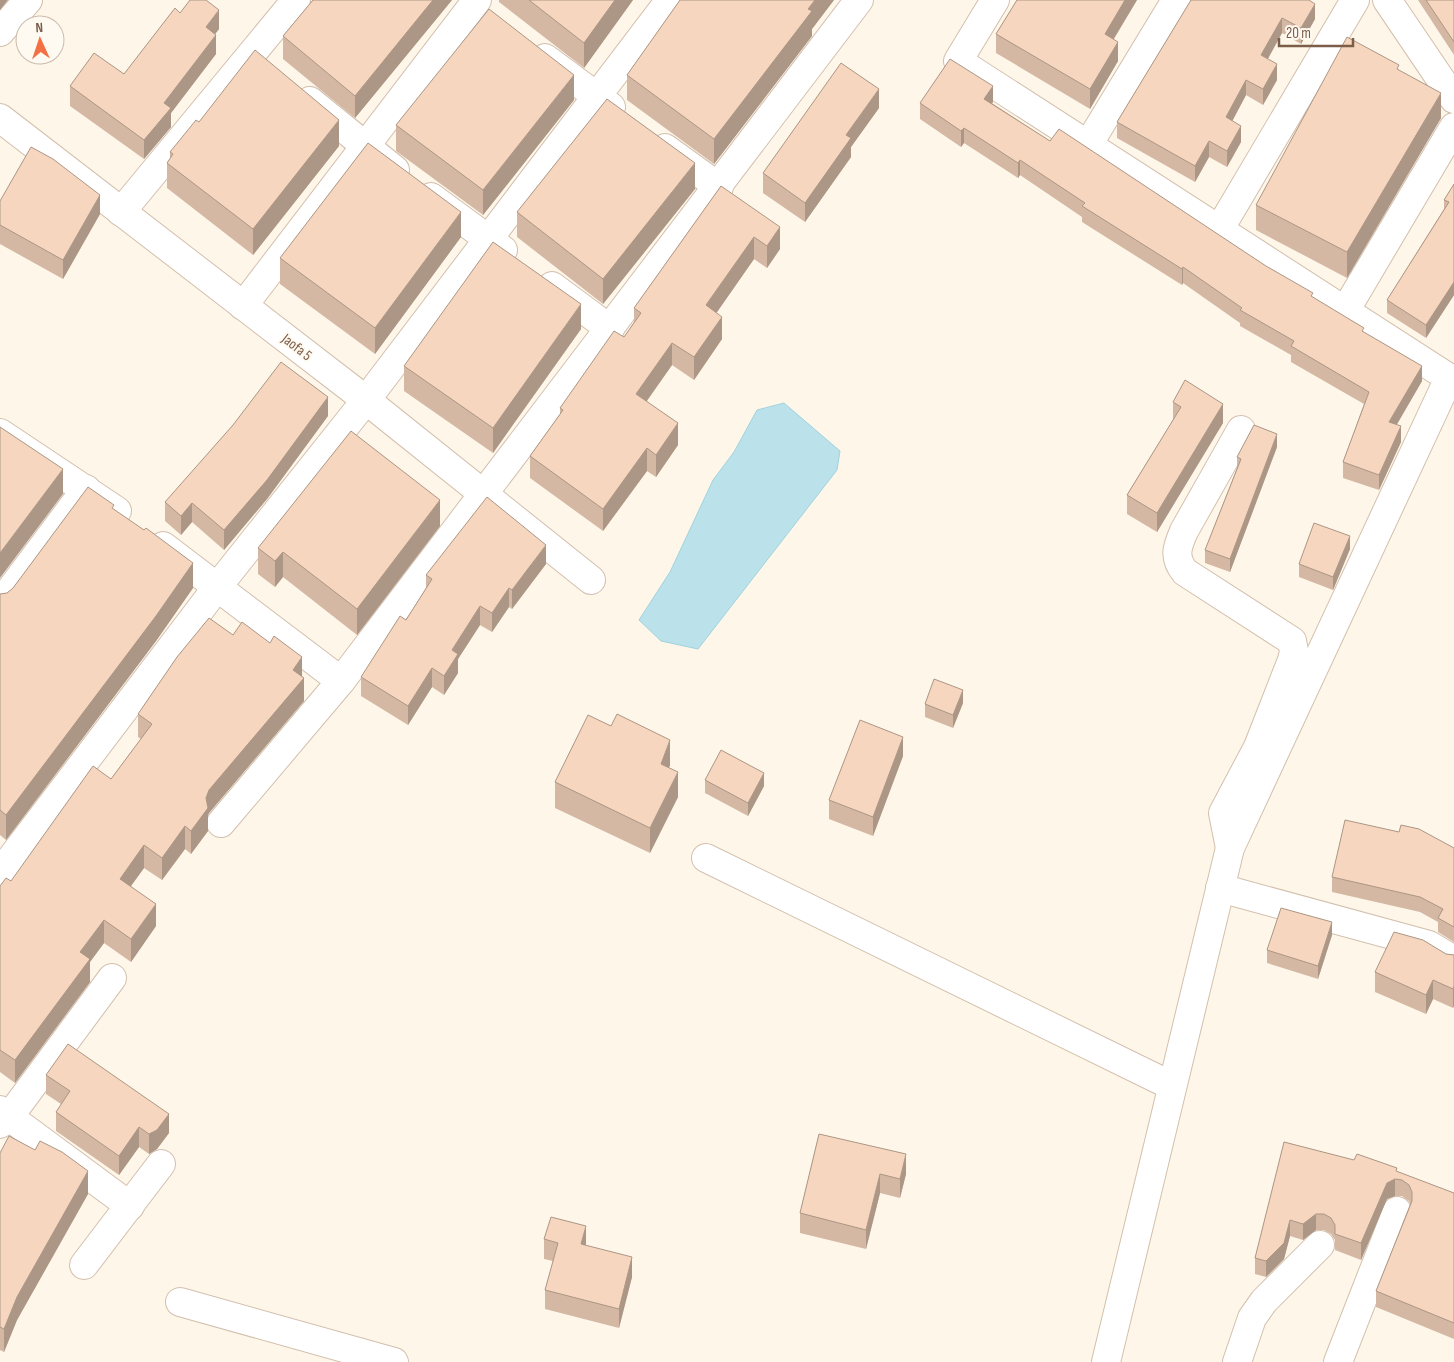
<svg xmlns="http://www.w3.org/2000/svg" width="1454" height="1362" viewBox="0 0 1454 1362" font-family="'Sofia Sans Condensed',sans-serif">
<rect width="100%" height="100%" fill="#fef7e9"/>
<!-- water -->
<polygon fill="#bbe2eb" stroke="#a0d2dd" points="784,403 840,451 837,470 698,649 661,641 639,620 670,572 713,480 734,452 757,410"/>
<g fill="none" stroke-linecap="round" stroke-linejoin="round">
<defs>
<g id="minor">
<polyline points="995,0 958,61 1449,378 1230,848 1106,1362"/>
<polyline points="1387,0 1454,99"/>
<polyline points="0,32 28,0"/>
<polyline points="545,58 611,107"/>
<polyline points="310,101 395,170"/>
<polyline points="0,118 366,400 591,580"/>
<polyline points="1088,145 1176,0"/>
<polyline points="665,148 719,187"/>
<polyline points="431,197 503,250"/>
<polyline points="121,212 296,0"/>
<polyline points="1219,230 1355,0"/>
<polyline points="552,286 610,329"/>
<polyline points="243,306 477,0"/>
<polyline points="1345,311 1454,127"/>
<polyline points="0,433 117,511"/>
<polyline points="163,546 341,681"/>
<polyline points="0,604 86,489"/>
<polyline points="221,823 341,681 859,0"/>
<path d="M1230,848L1223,813L1258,747L1292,660L1294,651L1292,641L1185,572C1173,557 1177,547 1184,531L1241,430"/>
<polyline points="706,858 1172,1086"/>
<polyline points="0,873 218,586 366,400 670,0"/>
<polyline points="1220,888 1429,945 1454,960"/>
<polyline points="0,1110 130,1206"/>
<polyline points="0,1124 9,1117 112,978"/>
<polyline points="84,1265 161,1164"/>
<polyline points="180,1302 394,1362"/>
<polyline points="1237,1362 1252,1318 1264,1301 1320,1245"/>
<polyline points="1338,1362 1397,1211"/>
</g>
</defs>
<!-- minor casing -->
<use href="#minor" stroke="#d3bfad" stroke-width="30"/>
<!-- minor -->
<use href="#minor" stroke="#fff" stroke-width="28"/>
</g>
<!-- wall -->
<g fill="#d4b8a3">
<polygon points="313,0 452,0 355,118 283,59 283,36"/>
<polygon points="499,0 633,0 584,68 499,2"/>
<polygon points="680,0 834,0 812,29 812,36 714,164 627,100 627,75"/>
<polygon points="1017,0 1137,0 1114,39 1118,61 1090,109 996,53 996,34"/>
<polygon points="1191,0 1315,19 1301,44 1282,33 1268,59 1277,80 1263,105 1246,95 1232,121 1241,142 1227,167 1209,157 1195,182 1117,138 1117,122"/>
<polygon points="1418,0 1454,0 1454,55"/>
<polygon points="180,13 219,29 215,34 216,54 171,113 171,127 144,159 70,106 70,86 124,74"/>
<polygon points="1399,71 1441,118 1347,278 1256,230 1256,205"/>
<polygon points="574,100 483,215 396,151 396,125"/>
<polygon points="993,102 992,103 1050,141 1313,297 1364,332 1422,381 1397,424 1401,442 1379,490 1343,478 1343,462 1364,404 1291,362 1291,355 1240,326 1240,323 1183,283 1182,285 1082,222 1082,217 1020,175 1018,178 964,143 961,147 920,119 920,103"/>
<polygon points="879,108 851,147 851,157 805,222 763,193 763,173"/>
<polygon points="199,122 339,146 253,255 167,188 167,163 170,159 170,152"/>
<polygon points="1454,184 1454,295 1426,338 1387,313 1387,300 1444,209 1444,200"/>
<polygon points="721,186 780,249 767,268 754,259 716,313 722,339 694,380 672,365 647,401 678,445 656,477 647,471 603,531 530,478 530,456 560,414 560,408 624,337 634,322 634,308"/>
<polygon points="695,189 603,304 517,237 517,212"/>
<polygon points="0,201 100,214 63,279 0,244"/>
<polygon points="461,237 375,354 280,284 280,258"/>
<polygon points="581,329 493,453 404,391 404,366"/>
<polygon points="1173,402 1223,423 1157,532 1127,514 1127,495 1173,420"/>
<polygon points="328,416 267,499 224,550 192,522 181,535 165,521 165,502"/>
<polygon points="1277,447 1230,572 1205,563 1205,550 1237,468 1237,457"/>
<polygon points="114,509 193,588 156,641 6,840 0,835 0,594 7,593"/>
<polygon points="440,526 357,635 283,577 275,587 258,574 258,548"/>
<polygon points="1350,549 1333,590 1299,577 1299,564"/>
<polygon points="546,564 512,609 509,607 492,632 480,625 458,659 458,673 444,695 432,687 408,725 361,696 361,677 406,620 426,588 426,575"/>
<polygon points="233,635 302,677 304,701 209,813 208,815 208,831 191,854 185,849 162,880 144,868 131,886 156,926 131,962 104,943 90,962 90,982 15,1083 0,1072 0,886 11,881 111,779 141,739 138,737 138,714"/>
<polygon points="963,703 953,728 925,717 925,704"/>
<polygon points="903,756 873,836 829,819 829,800"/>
<polygon points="670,765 669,768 678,797 650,853 555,808 555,782"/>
<polygon points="705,780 764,786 748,816 705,793"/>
<polygon points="1454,848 1454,942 1438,932 1438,922 1420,912 1332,892 1332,877"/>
<polygon points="1332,935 1318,979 1267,963 1267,950"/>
<polygon points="1446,954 1454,955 1454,1006 1453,1008 1433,999 1426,1014 1375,992 1375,972"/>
<polygon points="46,1075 169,1133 157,1149 149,1154 139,1147 119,1175 56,1131 56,1112 61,1104 46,1094"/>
<polygon points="819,1134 906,1174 900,1198 880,1193 866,1249 800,1233 800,1213"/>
<polygon points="1284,1142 1397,1172 1454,1193 1454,1339 1376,1307 1376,1291 1410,1204 1409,1201 1402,1196 1395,1196 1387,1199 1361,1260 1335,1250 1335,1240 1331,1234 1324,1230 1316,1230 1303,1240 1290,1236 1284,1259 1266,1277 1255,1274 1255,1258"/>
<polygon points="0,1153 88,1194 17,1320 4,1352 0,1350"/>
<polygon points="544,1239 586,1245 632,1277 619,1328 545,1309 545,1290 553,1261 544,1259"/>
</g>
<!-- shaded-wall -->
<g fill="#ac9685">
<polygon points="0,0 8,0 0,10"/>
<polygon points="433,0 452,0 355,118 355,96"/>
<polygon points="615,0 633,0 584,68 584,43"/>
<polygon points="815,0 834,0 812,29 812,36 714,164 714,139"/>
<polygon points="1125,0 1137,0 1105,53 1105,34"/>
<polygon points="1315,4 1315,19 1301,44 1301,28"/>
<polygon points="219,10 219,29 206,46 206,27"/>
<polygon points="1282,18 1282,33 1261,71 1261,55"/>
<polygon points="216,35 216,54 171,113 171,127 144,159 144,140 164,103"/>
<polygon points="1118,42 1118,61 1090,109 1090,89"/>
<polygon points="1277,64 1277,80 1263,105 1263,89"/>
<polygon points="574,75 574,100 483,215 483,190"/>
<polygon points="1246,80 1246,95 1226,133 1226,117"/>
<polygon points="993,86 993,102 984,114 984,99"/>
<polygon points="879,89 879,108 851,147 851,157 805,222 805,203 846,135"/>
<polygon points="1441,93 1441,118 1347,278 1347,252"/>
<polygon points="339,120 339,146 253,255 253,229"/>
<polygon points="1241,126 1241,142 1227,167 1227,151"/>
<polygon points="964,128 964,143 961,147 961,131"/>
<polygon points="1209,141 1209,157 1195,182 1195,166"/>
<polygon points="1020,160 1020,175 1018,178 1018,163"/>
<polygon points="695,163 695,189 603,304 603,279"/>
<polygon points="100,195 100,214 63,279 63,260"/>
<polygon points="461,212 461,237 375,354 375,328"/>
<polygon points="780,227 780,249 767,268 767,246"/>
<polygon points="754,237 754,259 706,328 706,305"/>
<polygon points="1183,267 1183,283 1182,285 1182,269"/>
<polygon points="1454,282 1454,295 1426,338 1426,325"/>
<polygon points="581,304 581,329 493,453 493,428"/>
<polygon points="722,317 722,339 694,380 694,357"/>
<polygon points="672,343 672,365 636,416 636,394"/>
<polygon points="1422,366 1422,381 1389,438 1389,422"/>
<polygon points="328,397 328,416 267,499 224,550 224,530"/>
<polygon points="1223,404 1223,423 1157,532 1157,513"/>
<polygon points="678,423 678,445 656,477 656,455"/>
<polygon points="1401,426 1401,442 1379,490 1379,475"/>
<polygon points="1277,434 1277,447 1230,572 1230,559"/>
<polygon points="647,448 647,471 603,531 603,509"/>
<polygon points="63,469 63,494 0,578 0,553"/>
<polygon points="440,500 440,526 357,635 357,609"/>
<polygon points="192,503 192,522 181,535 181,516"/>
<polygon points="1350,536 1350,549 1333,590 1333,577"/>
<polygon points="546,545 546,564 512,609 512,590"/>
<polygon points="283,552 283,577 275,587 275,561"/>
<polygon points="193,563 193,588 156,641 6,840 6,815"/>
<polygon points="509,588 509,607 492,632 492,613"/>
<polygon points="480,606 480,625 458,659 458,673 444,695 444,676 452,650"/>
<polygon points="302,657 302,680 304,678 304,701 209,813 208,815 208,831 191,854 191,831 209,790"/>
<polygon points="432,668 432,687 408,725 408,706"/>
<polygon points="963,690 963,703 953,728 953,715"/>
<polygon points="903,737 903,756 873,836 873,817"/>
<polygon points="670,740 670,765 661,789 661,764"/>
<polygon points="678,772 678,797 650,853 650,828"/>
<polygon points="764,773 764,786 748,816 748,803"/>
<polygon points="185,826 185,849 162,880 162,858"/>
<polygon points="144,845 144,868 120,901 120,879"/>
<polygon points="156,904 156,926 131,962 131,939"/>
<polygon points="104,920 104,943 90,962 90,982 15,1083 15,1060 80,952"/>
<polygon points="1332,922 1332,935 1318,979 1318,966"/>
<polygon points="1433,980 1433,999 1426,1014 1426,995"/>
<polygon points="1454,986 1454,1006 1453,1008 1453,989"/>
<polygon points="169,1114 169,1133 157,1149 149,1154 149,1134"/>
<polygon points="139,1127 139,1147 119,1175 119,1156"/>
<polygon points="906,1154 906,1174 900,1198 900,1179"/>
<polygon points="88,1171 88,1194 17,1320 4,1352 4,1329 17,1297"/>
<polygon points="880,1174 880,1193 866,1249 866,1230"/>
<polygon points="1395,1179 1395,1196 1387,1199 1361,1260 1361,1243 1387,1183"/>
<polygon points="1316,1214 1316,1230 1303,1240 1303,1224"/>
<polygon points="1290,1220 1290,1236 1284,1259 1266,1277 1266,1261"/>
<polygon points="586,1226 586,1246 581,1244"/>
<polygon points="632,1257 632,1277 619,1328 619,1309"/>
</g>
<!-- building -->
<g fill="#f6d6be" stroke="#ac9685">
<polygon points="190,0 206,0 219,10 206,27 216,35 164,103 171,108 144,140 70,86 94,53 124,74 175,8 180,13"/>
<polygon points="313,0 433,0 355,96 283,36"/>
<polygon points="529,0 615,0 584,43"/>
<polygon points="680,0 815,0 808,9 812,11 714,139 627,75"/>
<polygon points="1017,0 1125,0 1105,34 1118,42 1090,89 996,34"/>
<polygon points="1191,0 1309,0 1315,4 1301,28 1282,18 1261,55 1277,64 1263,89 1246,80 1226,117 1241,126 1227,151 1209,141 1195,166 1117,122"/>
<polygon points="1426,0 1454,0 1454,42"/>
<polygon points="489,9 574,75 483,190 396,125"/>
<polygon points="1347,37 1399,65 1397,69 1441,93 1347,252 1256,205"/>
<polygon points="255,50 339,120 253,229 167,163 173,154 170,152 196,120 199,122"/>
<polygon points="950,59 993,86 984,99 1050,141 1059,129 1266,266 1313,293 1311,296 1364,328 1362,331 1422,366 1389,422 1401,426 1379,475 1343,462 1369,392 1291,346 1294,341 1240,310 1242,308 1183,267 1182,269 1082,206 1085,203 1020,160 1018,163 964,128 961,131 920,103"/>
<polygon points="841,63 879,89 846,135 851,138 805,203 763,173"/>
<polygon points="607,99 695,163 603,279 517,212"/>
<polygon points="368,143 461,212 375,328 280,258"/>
<polygon points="31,147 53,159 100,195 63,260 0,225 0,201"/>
<polygon points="1454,184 1454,282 1426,325 1387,300 1449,202 1444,200"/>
<polygon points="721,186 780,227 767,246 754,237 706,305 722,317 694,357 672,343 636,394 678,423 656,455 647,448 603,509 530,456 563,410 560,408 614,331 624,337 641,313 634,308"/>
<polygon points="493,242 581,304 493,428 404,366"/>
<polygon points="281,362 328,397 267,480 224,530 192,503 181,516 165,502 233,425"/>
<polygon points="1185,380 1223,404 1157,513 1127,495 1181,407 1173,402"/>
<polygon points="1254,425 1277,434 1230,559 1205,550 1241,459 1237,457"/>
<polygon points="0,427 63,469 0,553"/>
<polygon points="351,431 440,500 357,609 283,552 275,561 258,548"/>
<polygon points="88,487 114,505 112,508 144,530 146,528 193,563 156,616 6,815 0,810 0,594 7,593 13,588"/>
<polygon points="487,497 546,545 512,590 509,588 492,613 480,606 452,650 458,654 444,676 432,668 408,706 361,677 400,616 406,620 432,579 426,575"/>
<polygon points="1314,523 1350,536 1333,577 1299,564"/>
<polygon points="209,618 233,635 242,622 270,643 274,636 302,657 293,670 304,678 209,790 206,798 208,808 191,831 185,826 162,858 144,845 120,879 156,904 131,939 104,920 80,952 90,959 15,1060 0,1050 0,886 6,878 11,881 93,766 111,779 152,724 138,714 177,657"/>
<polygon points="934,679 963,690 953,715 925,704"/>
<polygon points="617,714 670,740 661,764 678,772 650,828 555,782 588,715 611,726"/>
<polygon points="860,720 903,737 873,817 829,800"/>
<polygon points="721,750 764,773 748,803 705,780"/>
<polygon points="1345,820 1399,832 1401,825 1419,829 1454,848 1454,927 1438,918 1443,909 1420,897 1332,877"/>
<polygon points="1281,908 1332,922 1318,966 1267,950"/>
<polygon points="1394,932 1423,940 1446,954 1454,955 1454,986 1453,989 1433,980 1426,995 1375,972"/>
<polygon points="68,1044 169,1114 157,1130 149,1134 139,1127 119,1156 56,1112 70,1091 46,1075"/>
<polygon points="819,1134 906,1154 900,1179 880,1174 866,1230 800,1213"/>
<polygon points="9,1136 35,1150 40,1141 62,1152 88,1171 17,1297 4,1329 0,1327 0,1153"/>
<polygon points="1284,1142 1354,1160 1357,1154 1397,1168 1396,1171 1454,1193 1454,1323 1376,1291 1412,1201 1412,1192 1409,1185 1402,1180 1395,1179 1387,1183 1361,1243 1335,1234 1335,1225 1331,1218 1324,1214 1316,1214 1303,1224 1290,1220 1284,1243 1266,1261 1255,1258"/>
<polygon points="551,1217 586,1226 581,1244 632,1257 619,1309 545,1290 558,1243 544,1239"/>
</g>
<g text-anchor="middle" stroke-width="4" stroke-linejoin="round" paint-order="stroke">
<!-- street labels -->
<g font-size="15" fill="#7c5d49" stroke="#fffaf1">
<text transform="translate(297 347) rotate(38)" y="5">Jaofa 5</text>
</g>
</g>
<!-- north arrow -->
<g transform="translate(40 40) rotate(357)"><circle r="24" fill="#fffaf1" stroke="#cbbbae"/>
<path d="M0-4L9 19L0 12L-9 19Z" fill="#f27044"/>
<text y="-8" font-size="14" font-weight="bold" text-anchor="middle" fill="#7c5d49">N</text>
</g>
<!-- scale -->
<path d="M1279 38v8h74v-8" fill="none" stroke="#7c5d49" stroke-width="2.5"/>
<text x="1286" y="38" font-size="15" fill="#7c5d49" stroke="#fffaf1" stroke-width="4" paint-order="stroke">20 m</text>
</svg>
